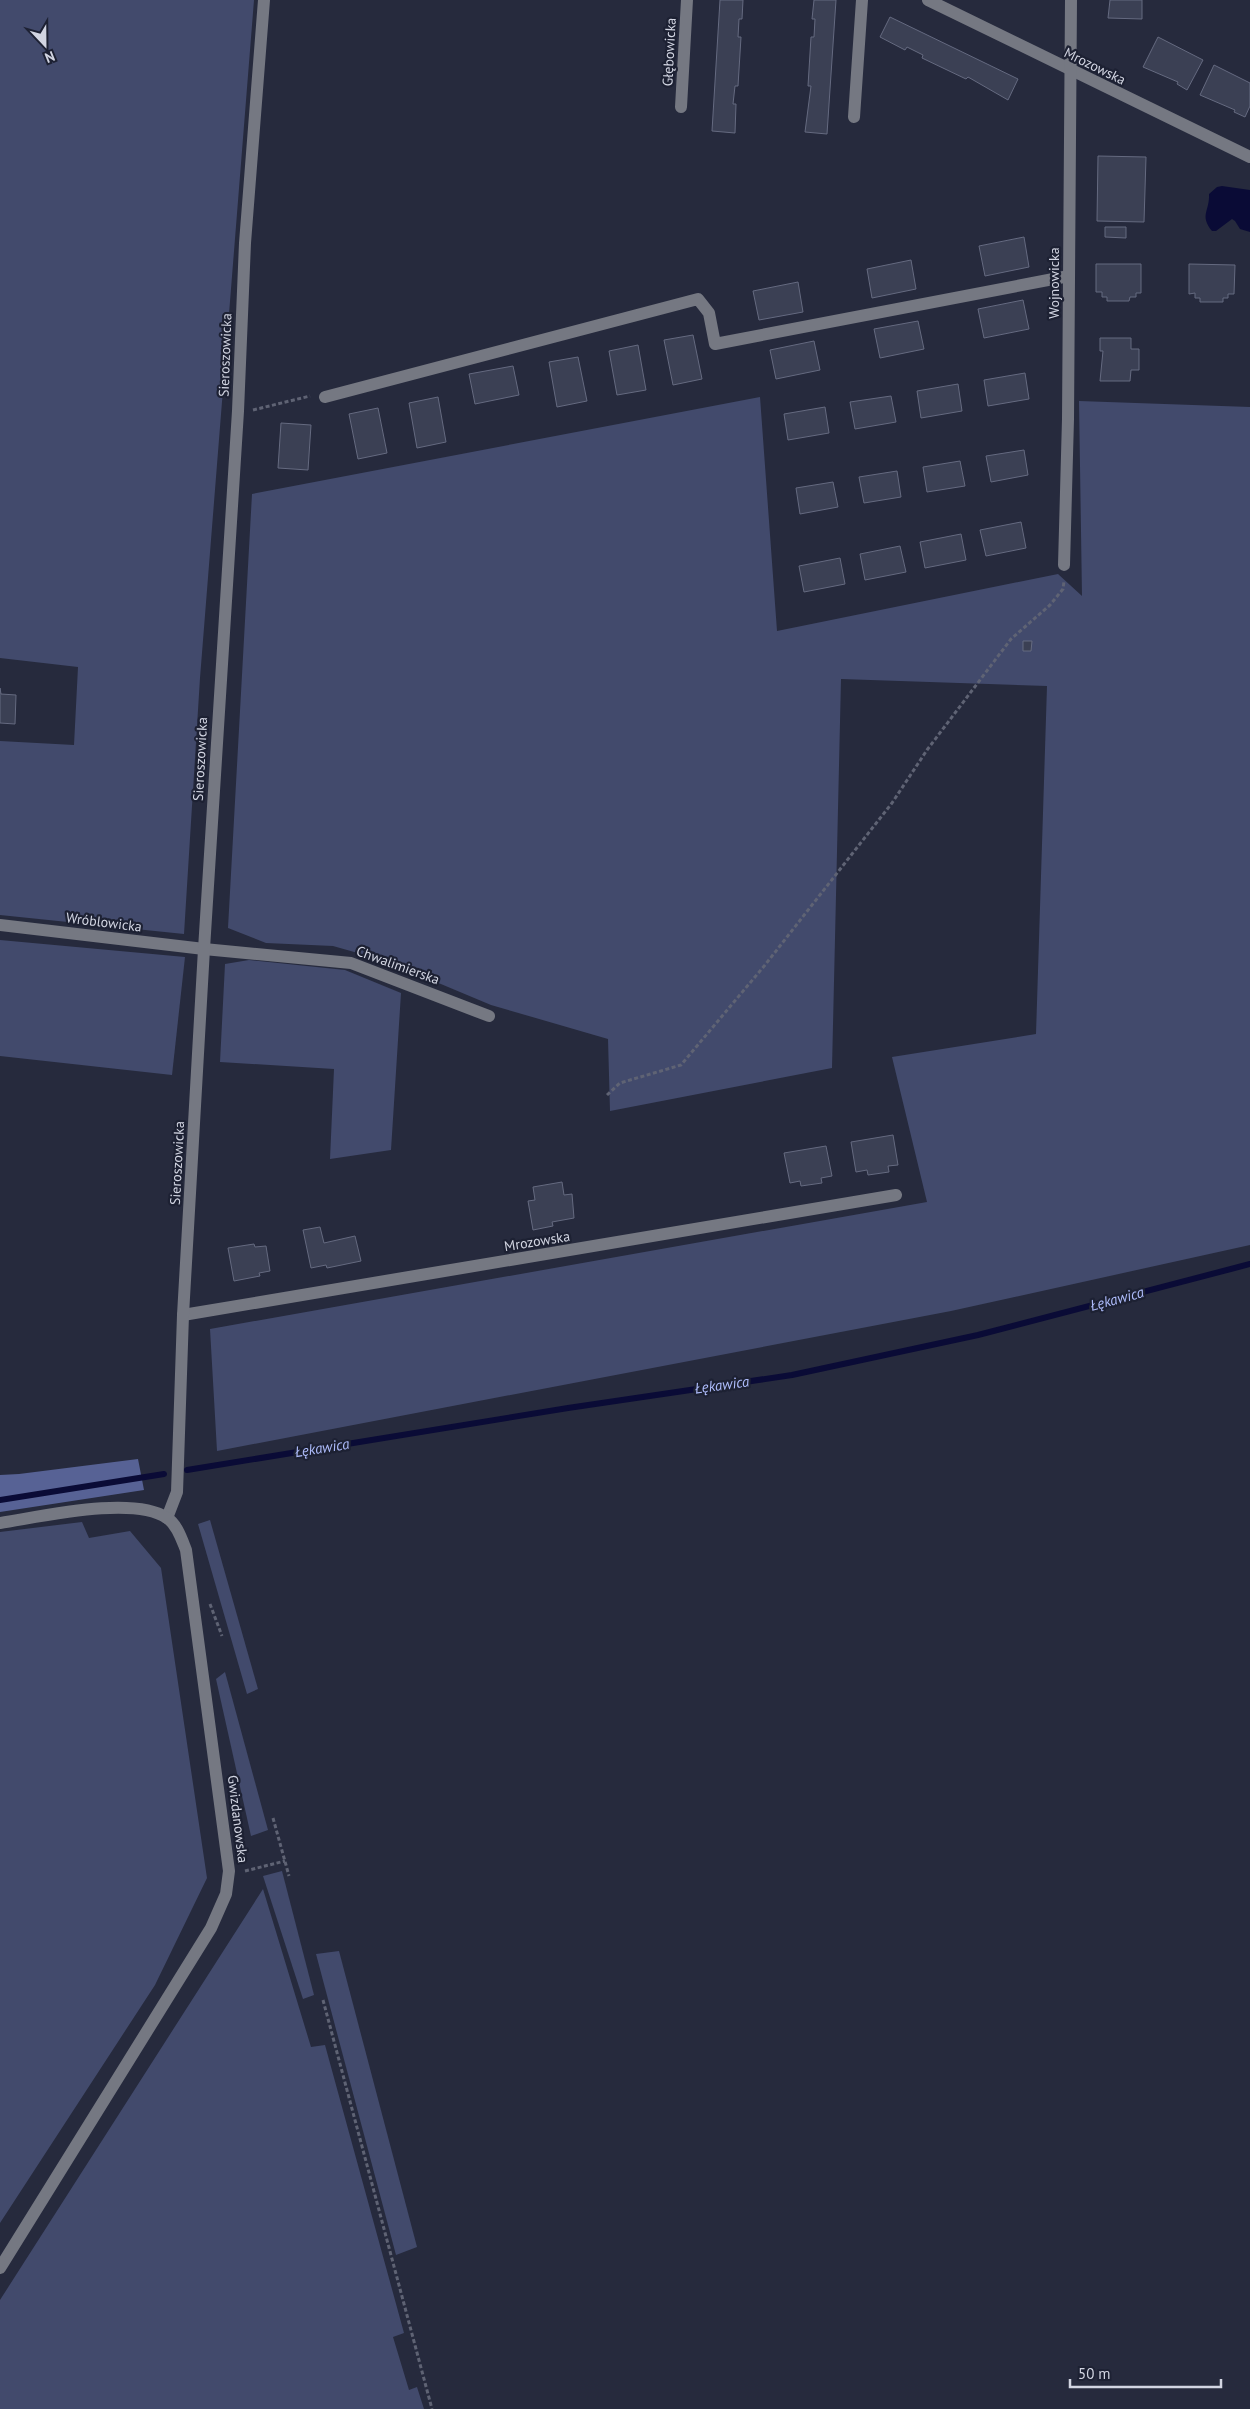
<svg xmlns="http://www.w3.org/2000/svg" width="1250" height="2409" viewBox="0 0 1250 2409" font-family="'PT Sans',sans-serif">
<rect width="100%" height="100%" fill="#262a3d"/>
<!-- green -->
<g fill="#424a6c">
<polygon points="0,0 254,0 200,678 184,934 0,915 0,741 74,745 78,667 0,658"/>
<polygon points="760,397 777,631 1058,574 1082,596 1079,401 1250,407 1250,1245 951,1311 217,1451 210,1329 927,1202 892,1057 1036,1034 1047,686 841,679 832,1068 610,1111 608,1039 491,1005 386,961 333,946 266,943 228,928 252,494"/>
<polygon points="0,940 185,957 172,1075 0,1056"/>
<polygon points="249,960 345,970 401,993 391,1150 330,1159 334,1069 220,1062 225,964"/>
<polygon points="210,1520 258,1689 247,1694 198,1524"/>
<polygon points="82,1522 89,1538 130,1531 161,1568 207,1878 155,1985 0,2223 0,1532"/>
<polygon points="225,1672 268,1830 251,1836 216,1679"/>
<polygon points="282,1871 314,1995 303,1999 263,1876"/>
<polygon points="263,1889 311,2047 325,2045 404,2333 393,2337 409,2390 417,2387 424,2409 0,2409 0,2300"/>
<polygon points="339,1951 417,2247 396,2255 316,1954"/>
</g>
<!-- forest -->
<polygon fill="#576295" points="138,1459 144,1490 0,1512 0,1475 19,1474"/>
<!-- water -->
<path fill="#0a0b36" d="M1222,186L1250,190V232L1240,229L1235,221L1232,219L1216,231H1212C1199,215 1210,211 1209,194L1217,187Z"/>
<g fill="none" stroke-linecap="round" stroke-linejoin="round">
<!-- stream -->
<g stroke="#0a0b36" stroke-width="6">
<polyline points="187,1470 568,1408 792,1375 978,1335 1250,1264"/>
<polyline points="0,1500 164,1474"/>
</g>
</g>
<!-- building -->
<g fill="#3b4054" stroke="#656a80">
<polygon points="720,0 743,0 742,19 739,19 738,37 741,37 738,86 735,86 733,104 736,104 735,133 712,131"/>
<polygon points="814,0 836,0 827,134 805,132 811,86 808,86 811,37 814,37 815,19 812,19"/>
<polygon points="1110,0 1142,0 1142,19 1108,18"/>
<polygon points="890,17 1018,79 1008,100 968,77 966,79 922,58 923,55 907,47 905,50 880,37"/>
<polygon points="1158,37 1203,60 1187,90 1177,84 1178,82 1143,67"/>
<polygon points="1214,65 1250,83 1250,106 1245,117 1234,112 1235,110 1200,95"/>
<polygon points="1098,156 1146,157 1144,222 1097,221"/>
<polygon points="1105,227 1126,227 1126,238 1105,237"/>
<polygon points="1024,237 1029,267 985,276 979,246"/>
<polygon points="911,260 916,289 872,298 867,269"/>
<polygon points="1096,264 1141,264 1141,293 1136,293 1136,297 1130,297 1129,301 1107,301 1107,297 1102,297 1102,292 1096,292"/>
<polygon points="1189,264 1235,265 1234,294 1228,294 1228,298 1223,298 1223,302 1200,302 1200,298 1195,298 1195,293 1189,294"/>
<polygon points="798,282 803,312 759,320 753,291"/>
<polygon points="1023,300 1029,329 984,338 978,309"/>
<polygon points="918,321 924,349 880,358 874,329"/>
<polygon points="693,335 702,379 673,385 664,340"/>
<polygon points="1100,338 1131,338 1131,349 1139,349 1139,370 1131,370 1130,381 1100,381 1103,351 1100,351"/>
<polygon points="814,341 820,370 776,379 770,350"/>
<polygon points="638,345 646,390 617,395 609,351"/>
<polygon points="578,357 587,401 557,407 549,362"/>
<polygon points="513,366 519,395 475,404 469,374"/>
<polygon points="1025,373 1029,399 988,406 984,380"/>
<polygon points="958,384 962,411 921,418 917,391"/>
<polygon points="891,396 896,422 855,429 850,402"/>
<polygon points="438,397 446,442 417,448 409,403"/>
<polygon points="825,407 829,433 788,440 784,414"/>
<polygon points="378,408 387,453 358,459 349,414"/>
<polygon points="281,423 311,425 308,470 278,468"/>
<polygon points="1024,450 1028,475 991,482 986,456"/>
<polygon points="960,461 965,486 927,492 923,467"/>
<polygon points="897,471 901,497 864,503 859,477"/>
<polygon points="833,482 838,507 800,514 796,488"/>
<polygon points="1021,522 1026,548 986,556 980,530"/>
<polygon points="961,534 966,560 925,568 920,542"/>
<polygon points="900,546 906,572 865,580 860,554"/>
<polygon points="840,558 845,584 804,592 799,566"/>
<polygon points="1023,641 1032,641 1031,651 1023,651"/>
<polygon points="0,688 1,694 16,695 15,724 0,723"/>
<polygon points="893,1135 898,1165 888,1166 889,1172 868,1175 867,1170 856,1172 851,1142"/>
<polygon points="826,1146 832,1176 821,1178 822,1183 801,1186 800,1181 790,1183 784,1153"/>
<polygon points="562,1182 564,1195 572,1194 574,1218 552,1222 553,1226 533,1230 528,1201 535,1200 533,1187"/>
<polygon points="320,1227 324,1243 355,1236 361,1261 327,1268 326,1265 311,1268 303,1230"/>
<polygon points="254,1244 255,1247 266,1246 270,1271 259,1273 260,1276 234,1281 228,1248"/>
</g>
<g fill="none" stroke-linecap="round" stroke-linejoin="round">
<!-- path -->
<g stroke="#5f6374" stroke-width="3" stroke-dasharray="4 2.5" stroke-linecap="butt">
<polyline points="253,410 310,396"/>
<polyline points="607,1095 620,1083 681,1065 765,965 892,803 927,750 1011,639 1050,605 1063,589 1064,581"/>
<polyline points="210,1604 222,1636"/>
<polyline points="273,1818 289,1876"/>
<polyline points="245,1871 285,1861"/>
<polyline points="323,2000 432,2409"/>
</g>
<!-- minor -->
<g stroke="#757882" stroke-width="12">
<polyline points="928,0 1250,157"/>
<polyline points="681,107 687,0"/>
<polyline points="854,117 862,0"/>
<polyline points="325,397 698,299 709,313 715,344 1069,276"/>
<polyline points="1064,565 1068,419 1071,0"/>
<polyline points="0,925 204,949 351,963 489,1016"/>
<polyline points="183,1315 896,1195"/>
<polyline points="167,1518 177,1492 183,1315 204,949 238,411 245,243 264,0"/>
<path d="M0,1523C40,1517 133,1495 167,1518C177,1524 182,1540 186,1550L229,1871L226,1894L211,1928L0,2268"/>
</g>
</g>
<g text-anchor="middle" stroke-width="4.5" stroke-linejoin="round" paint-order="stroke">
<!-- street labels -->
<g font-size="14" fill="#d2d5e2" stroke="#1d2133">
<text transform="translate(669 52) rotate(-87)" y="5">Głębowicka</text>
<text transform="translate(1095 66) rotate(26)" y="5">Mrozowska</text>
<text transform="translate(1054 283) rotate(-90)" y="5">Wojnowicka</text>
<text transform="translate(225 355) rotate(-88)" y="5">Sieroszowicka</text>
<text transform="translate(200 759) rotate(-87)" y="5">Sieroszowicka</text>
<text transform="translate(104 922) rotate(7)" y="5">Wróblowicka</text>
<text transform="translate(398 965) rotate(20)" y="5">Chwalimierska</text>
<text transform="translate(177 1163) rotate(-87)" y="5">Sieroszowicka</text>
<text transform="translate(537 1241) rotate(-9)" y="5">Mrozowska</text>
<text transform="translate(238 1819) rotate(83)" y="5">Gwizdanowska</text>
</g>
<!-- water labels -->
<g font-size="15" font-style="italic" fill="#adbbfa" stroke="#1d2133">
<text transform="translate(1117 1299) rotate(-15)" y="5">Łękawica</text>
<text transform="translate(722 1385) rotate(-8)" y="5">Łękawica</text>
<text transform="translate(322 1448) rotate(-9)" y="5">Łękawica</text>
</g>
</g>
<!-- north arrow -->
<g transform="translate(45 45) rotate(158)" stroke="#1d2133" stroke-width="4" paint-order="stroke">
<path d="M0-4L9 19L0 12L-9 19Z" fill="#d2d5e2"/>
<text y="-8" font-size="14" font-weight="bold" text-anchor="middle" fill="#d2d5e2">N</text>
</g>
<!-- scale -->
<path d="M1070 2379v8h151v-8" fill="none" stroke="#d2d5e2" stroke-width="2.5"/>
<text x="1078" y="2379" font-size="15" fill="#d2d5e2" stroke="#1d2133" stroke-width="4" paint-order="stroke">50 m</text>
</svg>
